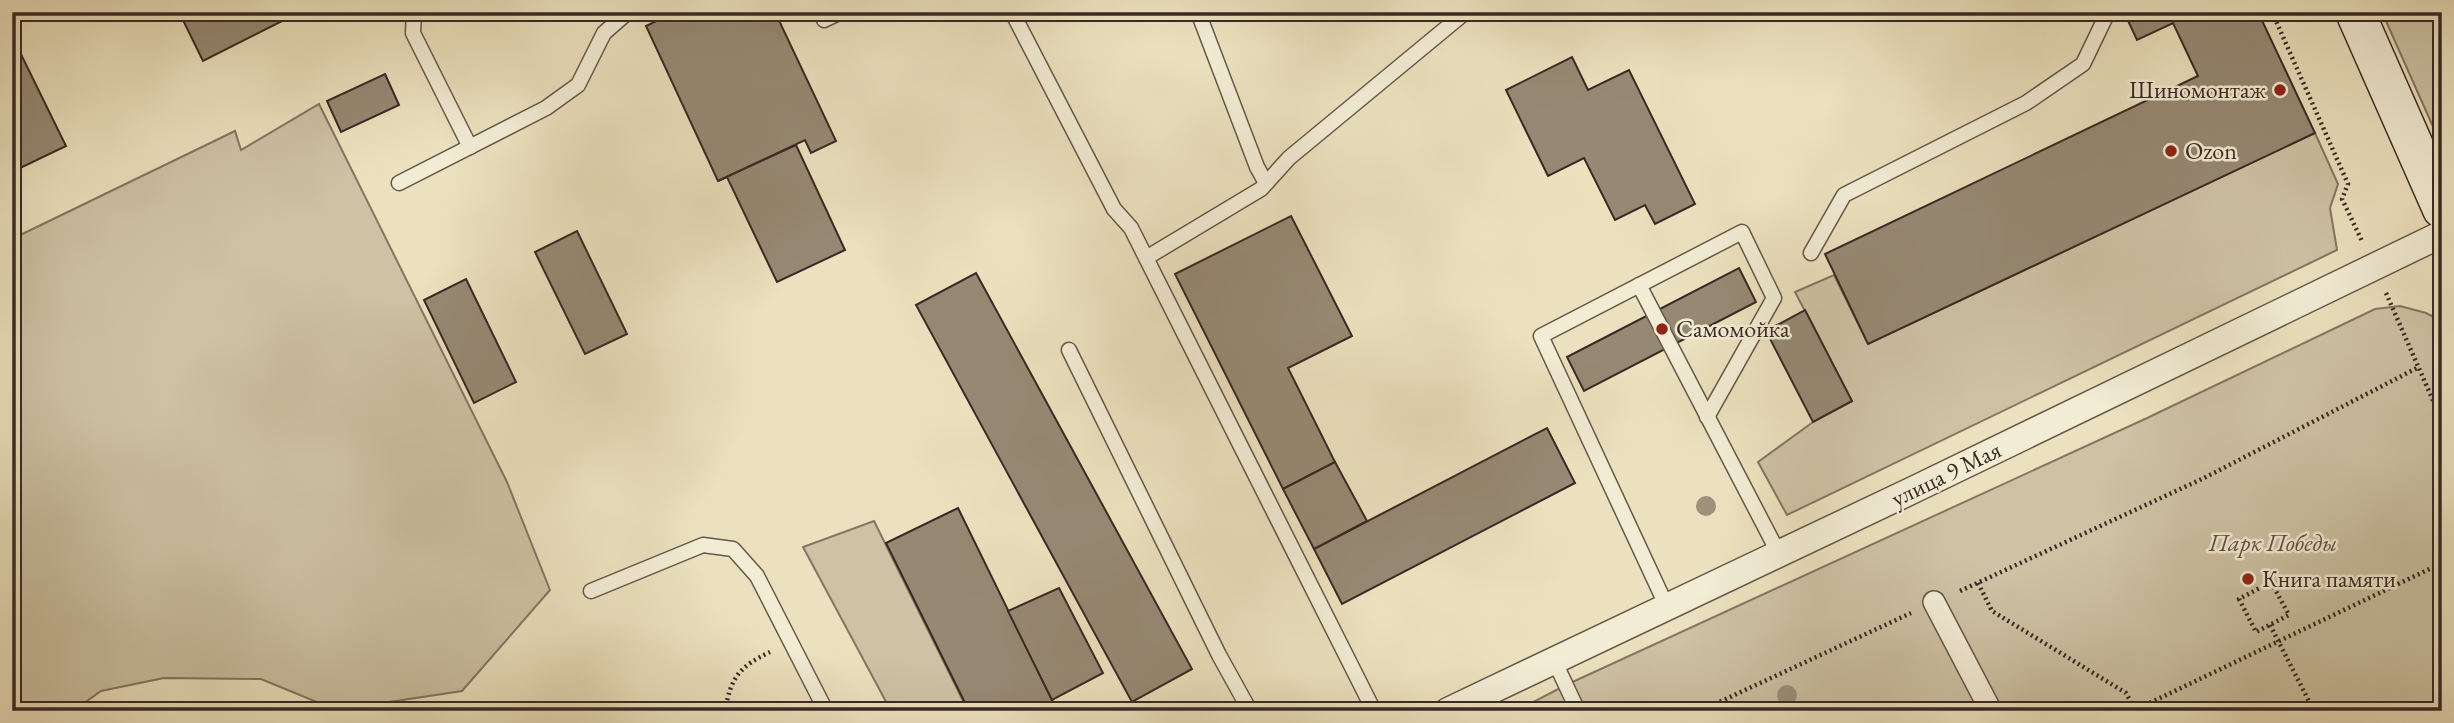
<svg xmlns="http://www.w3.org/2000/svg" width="2454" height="723" viewBox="0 0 2454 723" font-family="'EB Garamond',serif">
<rect width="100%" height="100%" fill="#ebe1be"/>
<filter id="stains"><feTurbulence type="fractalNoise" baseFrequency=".00286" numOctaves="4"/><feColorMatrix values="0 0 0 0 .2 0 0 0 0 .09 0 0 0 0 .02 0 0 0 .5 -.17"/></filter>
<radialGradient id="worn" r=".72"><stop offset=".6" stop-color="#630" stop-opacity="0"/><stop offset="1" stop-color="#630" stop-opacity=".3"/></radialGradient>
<!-- green -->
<g fill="#cdc2a4" stroke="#837664" stroke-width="2">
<polygon points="2382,12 2442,12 2442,147"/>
<polygon points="319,104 507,482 550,590 462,691 336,710 261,679 164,678 101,691 73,711 12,711 12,239 235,131 241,150"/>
<polygon points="2315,133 2338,184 2330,208 2337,250 1787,515 1758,462 1813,422 1852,401 1795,292 1834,275 1868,344"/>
<polygon points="2400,306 2426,313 2442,321 2442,711 1516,711 1566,685 2145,419 2375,309"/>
<polygon points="874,521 968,711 891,711 803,547"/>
</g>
<!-- building -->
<g fill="#968974" stroke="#392924" stroke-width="2">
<polygon points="179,12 300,12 203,61"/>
<polygon points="675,12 775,12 836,141 811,153 805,140 718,181 646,26"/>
<polygon points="2124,12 2258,12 2315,133 1868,344 1825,254 2198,76 2173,23 2137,40"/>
<polygon points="12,36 66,146 12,172"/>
<polygon points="1572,57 1588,90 1629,70 1695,204 1655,224 1645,205 1615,220 1584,158 1548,176 1506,90"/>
<polygon points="385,74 399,105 341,132 327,101"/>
<polygon points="796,145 845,250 777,282 727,177 718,181"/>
<polygon points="1291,216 1352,336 1288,368 1335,462 1283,489 1175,274"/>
<polygon points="577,231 627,334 585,354 535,252"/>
<polygon points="1739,268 1756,302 1584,391 1567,357"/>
<polygon points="976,273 1192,669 1132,702 916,305"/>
<polygon points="466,279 516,382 474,403 424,300"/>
<polygon points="1805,310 1852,401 1813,422 1766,331"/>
<polygon points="1547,428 1575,483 1342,604 1314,549"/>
<polygon points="1335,462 1367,521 1314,549 1283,489"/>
<polygon points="958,508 1052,700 1057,711 969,711 886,543"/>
<polygon points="1059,588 1103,673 1052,700 1008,611"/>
</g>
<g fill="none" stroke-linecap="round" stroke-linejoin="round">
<defs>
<g id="service">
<polyline points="414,12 413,33 470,147"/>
<polyline points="1012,12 1114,209 1131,228 1374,711"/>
<polyline points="1198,12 1257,167 1266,183"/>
<polyline points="824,20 841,12"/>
<polyline points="399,183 546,108 578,85 604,33 628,12"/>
<polyline points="1811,253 1844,195 2026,103 2083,64 2108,12"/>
<polyline points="1146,258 1261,189 1289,158 1462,15 1469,12"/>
<polyline points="1639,285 1779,554"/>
<polyline points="1069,350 1219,655 1250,711"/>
<polyline points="591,591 703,545 733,549 757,576 826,711"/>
<polyline points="1667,607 1541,336 1742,232 1774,298 1707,417"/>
<polyline points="1554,660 1578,711"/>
</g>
<polyline id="pedestrian" points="1934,602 1991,711"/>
<polyline id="minor" points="1448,711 1913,490 2442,234"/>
<polyline id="secondary" points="2355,12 2442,209"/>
</defs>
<!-- service casing -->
<use href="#service" stroke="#66574a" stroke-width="17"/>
<!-- pedestrian casing -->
<use href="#pedestrian" stroke="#66574a" stroke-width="24"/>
<!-- minor casing -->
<use href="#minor" stroke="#66574a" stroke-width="29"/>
<!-- secondary casing -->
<use href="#secondary" stroke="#392924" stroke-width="41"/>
<!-- path -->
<g stroke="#392924" stroke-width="4.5" stroke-dasharray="2 3.5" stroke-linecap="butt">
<polyline points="2272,12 2348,184 2342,199 2362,241"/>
<polyline points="2386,293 2442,421"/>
<polygon points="2271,582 2289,615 2256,632 2239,599"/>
<polyline points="1978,583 1992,611 2126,693 2135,710"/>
<polyline points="1960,591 2204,478 2419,367"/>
<polyline points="2270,625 2314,711"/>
<polyline points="2135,710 2442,563"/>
<path d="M725,711C731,677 739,667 770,652"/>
<polyline points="1700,711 1911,613"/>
</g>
<!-- service -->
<use href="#service" stroke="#f2ecd5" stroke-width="14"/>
<!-- pedestrian -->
<use href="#pedestrian" stroke="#f2ecd5" stroke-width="21"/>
<!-- minor -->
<use href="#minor" stroke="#f2ecd5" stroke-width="26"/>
<!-- secondary -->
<use href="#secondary" stroke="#f2ecd5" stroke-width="38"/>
</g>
<!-- trees -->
<g fill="#9d917b">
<circle cx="1706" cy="506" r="10"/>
<circle cx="1787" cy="695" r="10"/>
</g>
<!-- markers -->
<g fill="#8f2418" stroke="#f2ecd5" stroke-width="2.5">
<circle cx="2280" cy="90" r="7"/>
<circle cx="2171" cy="151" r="7"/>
<circle cx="1662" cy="329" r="7"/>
<circle cx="2248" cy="579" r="7"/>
</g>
<g text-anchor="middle" stroke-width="5" stroke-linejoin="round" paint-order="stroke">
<!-- poi labels -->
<g font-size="24" fill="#392924" stroke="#f2ecd5" text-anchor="start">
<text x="2266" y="98" text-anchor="end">Шиномонтаж</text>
<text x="2185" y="159">Ozon</text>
<text x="1676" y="337">Самомойка</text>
<text x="2262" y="587">Книга памяти</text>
</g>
<!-- street labels -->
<g font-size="24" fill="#392924" stroke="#f2ecd5">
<text transform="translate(1946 474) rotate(-26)" y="8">улица 9 Мая</text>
</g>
<!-- park labels -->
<g font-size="24" font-style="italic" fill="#5e4f44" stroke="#f2ecd5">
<text x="2273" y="551">Парк Победы</text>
</g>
</g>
<!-- margin -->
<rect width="2454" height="723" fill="none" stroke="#ebe1be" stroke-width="42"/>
<rect x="14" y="14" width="2426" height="695" fill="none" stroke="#392924" stroke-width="3.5"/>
<rect x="21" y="21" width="2412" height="681" fill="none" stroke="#392924" stroke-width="2"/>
<rect width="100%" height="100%" filter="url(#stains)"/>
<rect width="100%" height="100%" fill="url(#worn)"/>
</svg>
